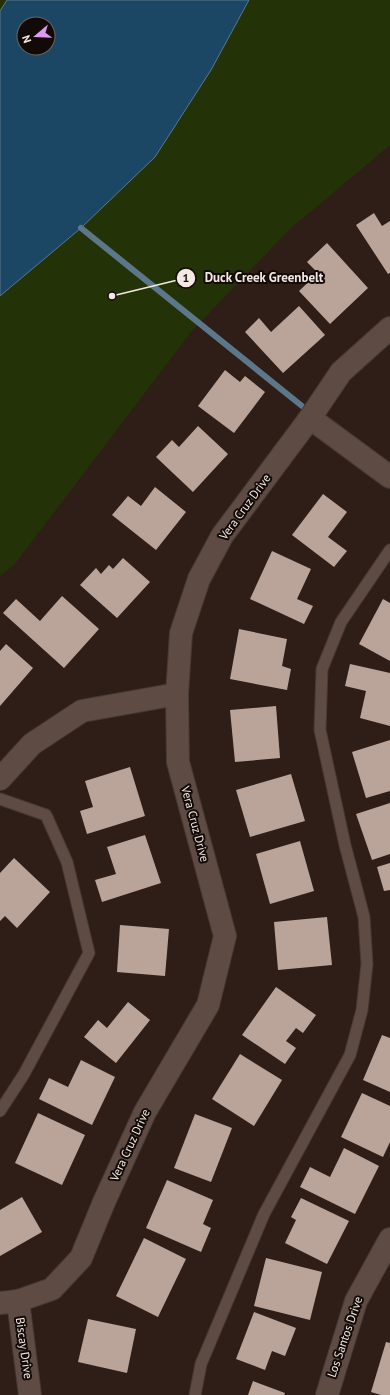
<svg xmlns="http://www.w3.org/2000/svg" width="390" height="1395" viewBox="0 0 390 1395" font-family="'PT Sans',sans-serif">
<rect width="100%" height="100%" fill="#2f1e17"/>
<!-- green -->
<path fill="#243307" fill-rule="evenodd" d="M0,0H390V145L290,229L191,332L14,565L0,576ZM24,24H48V48H24Z"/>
<!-- water -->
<path fill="#1c4764" stroke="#5d778a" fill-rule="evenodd" d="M7,0H249L211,70L155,157L81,228L0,296V11ZM24,24H48V48H24Z"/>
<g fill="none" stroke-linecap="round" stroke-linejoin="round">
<!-- stream -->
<polyline stroke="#5d778a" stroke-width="6" points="81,228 302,406"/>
</g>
<!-- building -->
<g fill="#baa49a">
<polygon points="374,213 382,226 390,221 390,273 388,274 356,225"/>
<polygon points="327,243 368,288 330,324 299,291 318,273 307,262"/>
<polygon points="299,306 325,335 283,373 245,332 259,318 271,332"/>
<polygon points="225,370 240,382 245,376 265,392 234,433 198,406"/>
<polygon points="198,426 228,454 193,492 156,457 172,440 179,447"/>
<polygon points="155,487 186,512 156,550 112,515 128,496 141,506"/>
<polygon points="323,494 347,512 328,537 347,551 334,567 292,535"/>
<polygon points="272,551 311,569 297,599 313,606 304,624 250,599"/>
<polygon points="123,558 150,582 117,618 80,585 96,568 101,574 109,565 113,569"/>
<polygon points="62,596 99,629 64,668 3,613 16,599 40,621"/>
<polygon points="383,599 390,603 390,661 359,644"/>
<polygon points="239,629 287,639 282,666 291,669 287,690 230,679"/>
<polygon points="6,644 33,668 0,706 0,651"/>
<polygon points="350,664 390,673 390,726 360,718 366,691 345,686"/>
<polygon points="276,706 280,758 235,762 230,710"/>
<polygon points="390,740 390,791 366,798 352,752"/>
<polygon points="130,767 145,816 87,834 80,811 93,807 85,781"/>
<polygon points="291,774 305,821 250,837 236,790"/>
<polygon points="390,803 390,854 372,860 356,814"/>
<polygon points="145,835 161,883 102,902 95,880 116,874 107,847"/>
<polygon points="300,841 314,891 270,904 256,854"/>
<polygon points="14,858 50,892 17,928 5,916 0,921 0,873"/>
<polygon points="390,863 390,890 384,891 377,867"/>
<polygon points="327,917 332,965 278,970 274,922"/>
<polygon points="120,925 169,929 165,976 117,972"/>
<polygon points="276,987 316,1015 303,1033 296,1028 286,1041 296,1048 285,1064 242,1035"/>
<polygon points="128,1002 150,1020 116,1063 84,1037 98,1020 107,1028"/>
<polygon points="382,1035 390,1038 390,1092 363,1080"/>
<polygon points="240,1054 282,1080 254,1126 212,1099"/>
<polygon points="81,1060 115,1077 92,1125 39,1099 49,1078 68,1087"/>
<polygon points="362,1093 390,1106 390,1142 383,1157 341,1137"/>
<polygon points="38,1113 85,1135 62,1185 15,1163"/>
<polygon points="195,1114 232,1128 211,1182 174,1168"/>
<polygon points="344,1148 379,1166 355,1214 300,1187 310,1167 330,1177"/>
<polygon points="167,1180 213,1200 203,1224 211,1228 201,1252 146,1228"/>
<polygon points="22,1197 42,1232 0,1256 0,1210"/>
<polygon points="301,1198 349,1221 327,1264 285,1243 296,1220 291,1217"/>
<polygon points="144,1238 186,1259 158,1317 116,1296"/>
<polygon points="266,1258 322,1272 310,1320 254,1306"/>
<polygon points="254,1312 296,1328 285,1356 272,1351 265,1370 236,1359"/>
<polygon points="88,1319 136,1329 127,1373 78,1362"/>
<polygon points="386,1342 390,1343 390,1395 381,1395 371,1392"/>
<polygon points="253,1381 285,1393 284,1395 248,1395"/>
</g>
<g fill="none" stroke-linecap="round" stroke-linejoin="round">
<defs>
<g id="lane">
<polyline points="0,799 46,815 67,862 89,953 24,1074 0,1111"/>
<polyline points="195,1395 201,1364 264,1214 350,1055 362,1010 367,964 364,917 345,845 320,730 322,669 341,622 390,550"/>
</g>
<g id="street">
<polyline points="310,418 390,477"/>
<polyline points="0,779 32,744 82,711 177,694"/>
<polyline points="18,1301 30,1395"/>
<polyline points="0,1303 18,1301 52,1289 81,1258 104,1202 145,1112 208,1005 225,936 178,762 177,694 181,633 199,579 222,536 310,418 341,372 390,328"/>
<polyline points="327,1395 356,1301 390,1239"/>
</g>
</defs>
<!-- lane casing -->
<use href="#lane" stroke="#473934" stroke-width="13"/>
<!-- street casing -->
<use href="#street" stroke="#473934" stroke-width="24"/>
<!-- lane -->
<use href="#lane" stroke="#5e4b43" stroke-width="11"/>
<!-- street -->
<use href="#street" stroke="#5e4b43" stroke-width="22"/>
</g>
<g text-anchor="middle" stroke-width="4" stroke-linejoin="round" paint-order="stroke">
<!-- street labels -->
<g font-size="12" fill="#f4e8e3" stroke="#120a07">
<text transform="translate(245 507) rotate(-54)" y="4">Vera Cruz Drive</text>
<text transform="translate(195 824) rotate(75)" y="4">Vera Cruz Drive</text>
<text transform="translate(130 1145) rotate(-65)" y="4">Vera Cruz Drive</text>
<text transform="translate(345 1337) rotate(-71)" y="4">Los Santos Drive</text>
<text transform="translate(24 1348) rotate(82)" y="4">Biscay Drive</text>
</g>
</g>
<!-- callouts -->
<path fill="none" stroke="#f4e8e3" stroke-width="1.5" d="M112 296L186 278"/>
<g fill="#f4e8e3" stroke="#120a07" stroke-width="1.5">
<circle cx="112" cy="296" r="4"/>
<circle cx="186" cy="278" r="10"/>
</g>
<g font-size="12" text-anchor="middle" font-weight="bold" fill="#111">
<text x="186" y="282">1</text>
</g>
<g font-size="13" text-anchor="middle" font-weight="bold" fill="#f4e8e3" stroke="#120a07" stroke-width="4" stroke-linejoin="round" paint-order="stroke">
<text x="264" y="282">Duck Creek Greenbelt</text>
</g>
<!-- north arrow -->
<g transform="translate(36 36) rotate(251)"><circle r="19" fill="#120a07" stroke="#6c635f"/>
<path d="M0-3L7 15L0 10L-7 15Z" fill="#dd99f3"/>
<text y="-6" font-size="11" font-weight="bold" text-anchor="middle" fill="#f4e8e3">N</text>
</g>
</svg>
